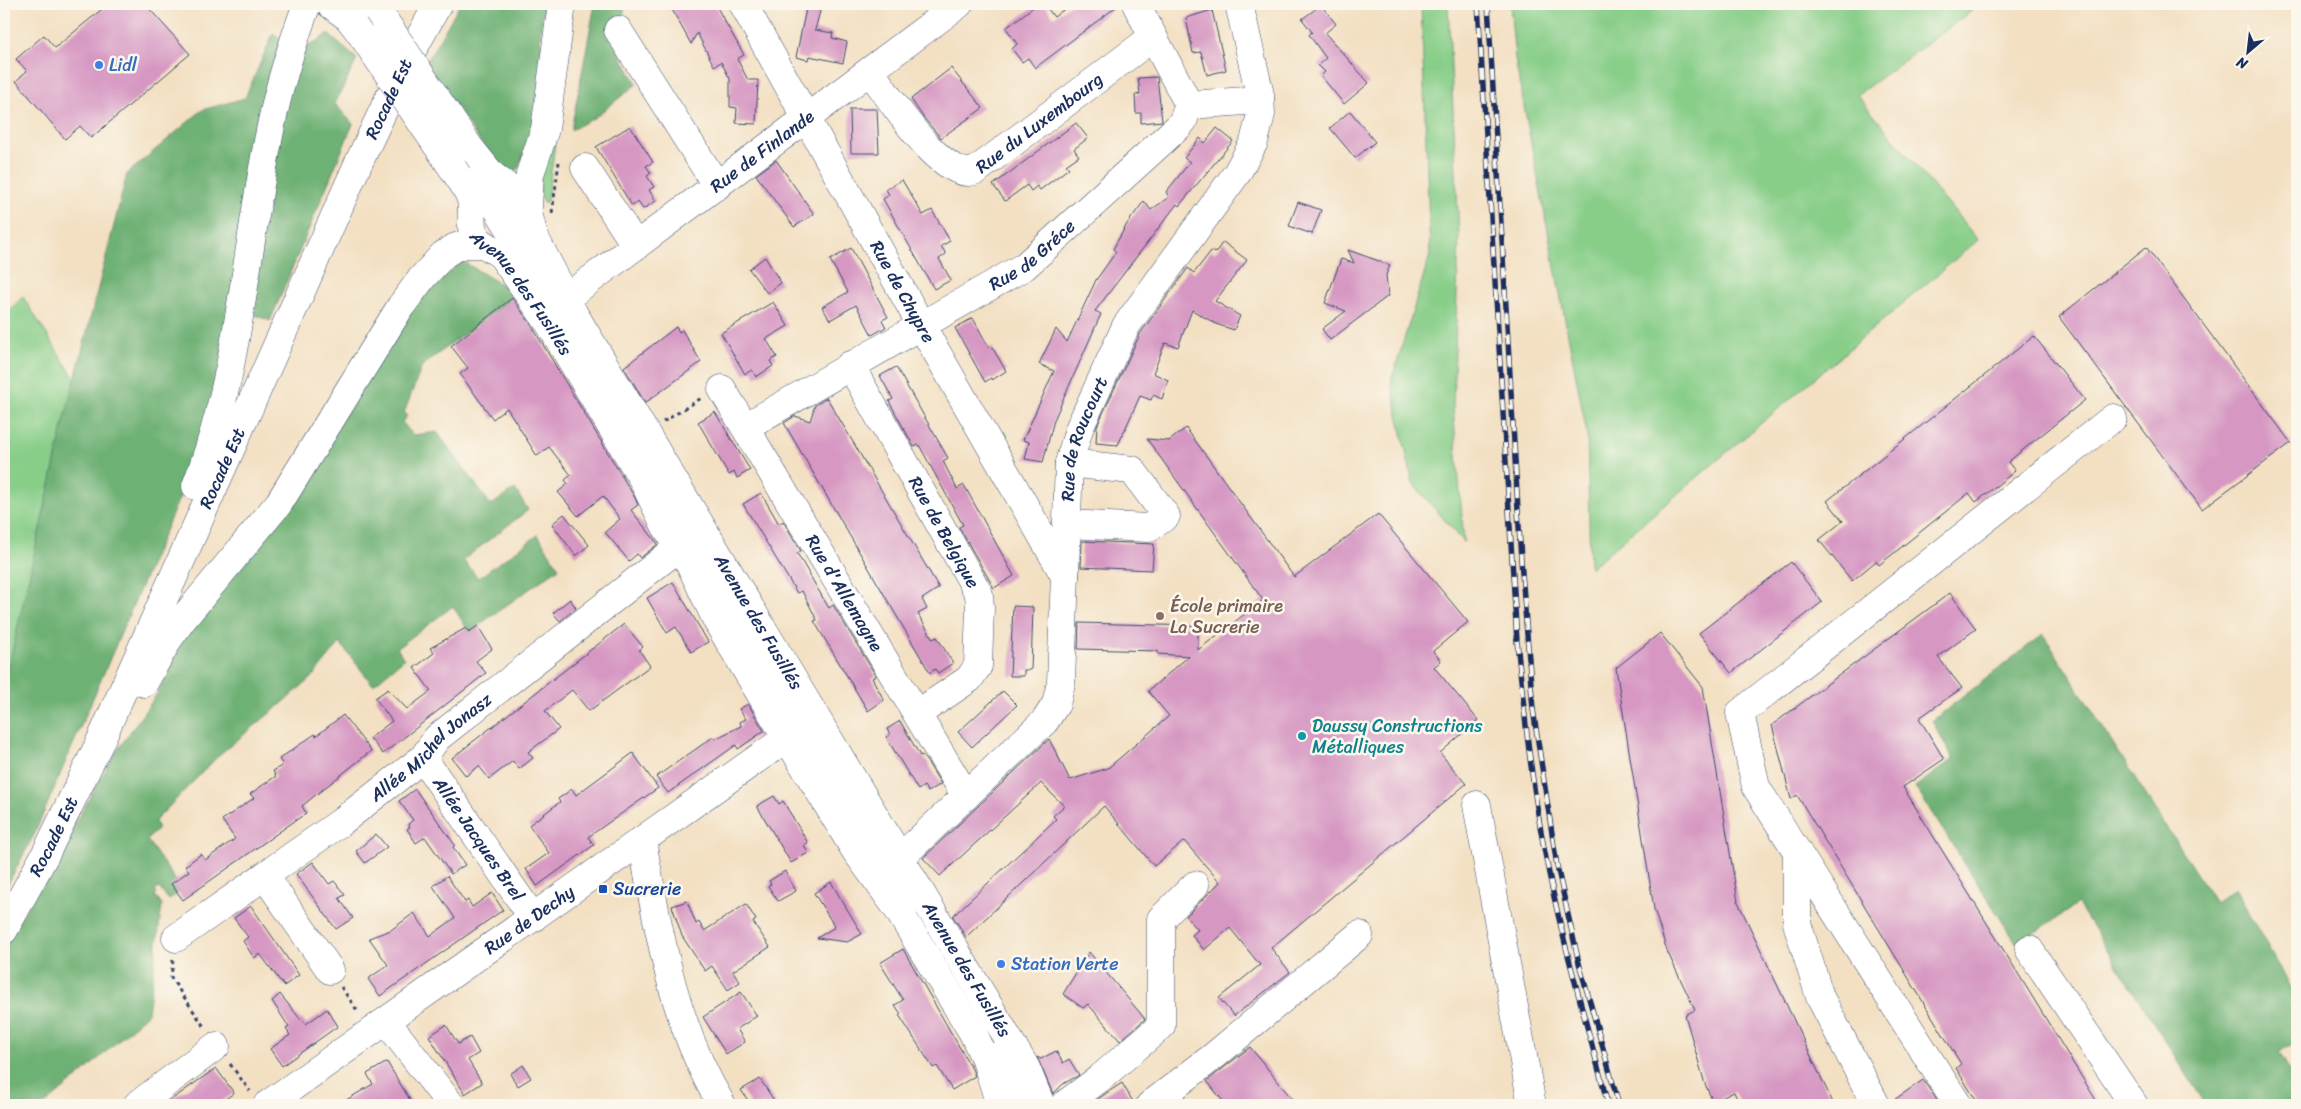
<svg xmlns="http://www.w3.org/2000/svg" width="2301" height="1109" viewBox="0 0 2301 1109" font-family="Sriracha,sans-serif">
<rect width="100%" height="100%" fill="#fbf7ec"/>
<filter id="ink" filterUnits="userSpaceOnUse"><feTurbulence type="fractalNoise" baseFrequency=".02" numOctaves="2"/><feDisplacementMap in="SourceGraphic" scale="10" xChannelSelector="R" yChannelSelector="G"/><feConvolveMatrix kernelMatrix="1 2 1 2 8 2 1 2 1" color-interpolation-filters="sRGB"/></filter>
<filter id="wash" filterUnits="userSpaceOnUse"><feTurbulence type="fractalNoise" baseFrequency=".0096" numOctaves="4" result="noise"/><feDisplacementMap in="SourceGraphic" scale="20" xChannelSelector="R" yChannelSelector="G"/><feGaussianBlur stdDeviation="1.12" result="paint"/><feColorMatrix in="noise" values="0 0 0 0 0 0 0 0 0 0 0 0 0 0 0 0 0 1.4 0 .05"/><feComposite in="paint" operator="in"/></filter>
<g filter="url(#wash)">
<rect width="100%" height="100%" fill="#f3e0c3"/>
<!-- green -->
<g fill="#88ce89" stroke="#527e74">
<polygon points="1421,4 1448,4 1459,236 1453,407 1464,542 1413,484 1391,382 1430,255"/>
<polygon points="1510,4 1981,4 1857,95 1978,240 1590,568 1587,434 1515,59"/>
<path d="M557,129L547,202H543C534,174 545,154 557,129Z"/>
<polygon points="23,297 75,379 11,657 4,676 4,315"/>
</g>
<!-- forest -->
<g fill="#6eb175" stroke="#44706a">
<path d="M460,4H544L540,40L544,52L536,119L518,169C511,174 504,170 497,166L426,63Z"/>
<polygon points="595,4 626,4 615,45 637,84 594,118 571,130"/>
<polygon points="273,34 287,41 257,119 230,306 213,399 187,480 34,835 4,891 4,676 11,657 64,422 127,174 202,110 245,98"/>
<polygon points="328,34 357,59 335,104 353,124 270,321 248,312 278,127 304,49"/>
<polygon points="462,261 509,289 514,296 422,366 404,413 407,416 402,422 413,435 437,432 491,505 515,489 528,510 463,560 478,578 538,535 559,568 469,632 453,606 397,648 404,659 373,685 340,643 313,676 285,701 220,754 155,821 158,829 147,840 176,881 172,884 178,893 169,900 159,888 155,891 157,894 155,896 162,905 148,1013 85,1071 44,1105 4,1105 4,948 114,755 157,694 188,629 415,304"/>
<polygon points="2043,634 2215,903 2235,888 2297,1000 2297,1043 2279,1052 2297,1083 2297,1105 2206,1105 2078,904 2017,944 1915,787 1953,759 1932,721"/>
</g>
<g id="blocks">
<!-- building -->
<g fill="#d697c2">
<polygon points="108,4 145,4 190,54 91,138 80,126 65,139 16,81 27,71 16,59 44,35 55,48"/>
<polygon points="669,4 715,4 744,55 737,59 748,80 758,80 756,124 736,123 737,108 730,107 730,79 721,62 714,66 697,33 691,44"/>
<polygon points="807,4 815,4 820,11 815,30 833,33 832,38 847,42 843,63 809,56 808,60 796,57"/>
<polygon points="1037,4 1044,4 1054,17 1071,4 1120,4 1035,68 1028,58 1022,62 1012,49 1017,44 1006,28"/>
<polygon points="1321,5 1336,24 1325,33 1369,83 1344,104 1321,76 1325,72 1318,65 1326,58 1309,35 1312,32 1302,19"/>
<polygon points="1212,10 1226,70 1207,75 1201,52 1193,53 1186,18"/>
<polygon points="951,68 983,108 941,138 923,117 911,99"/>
<polygon points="1157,77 1162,121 1141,123 1141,113 1136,113 1135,95 1140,94 1138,78"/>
<polygon points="850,109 877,109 879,153 851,153"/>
<polygon points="1350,111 1375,142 1355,158 1330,128"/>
<polygon points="1076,123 1088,138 1074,149 1079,156 1066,165 1069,168 1040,190 1037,186 1031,191 1027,185 1005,201 993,185"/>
<polygon points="630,126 653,162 646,166 651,173 647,176 654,187 649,190 656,201 643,209 638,202 632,206 596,147"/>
<polygon points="1217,128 1233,141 1179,206 1177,204 1095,311 1101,314 1054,420 1043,462 1025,459 1029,442 1023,440 1054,371 1039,364 1056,329 1067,342 1096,280 1116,252 1113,249 1127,224 1144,201 1151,210 1169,197 1166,192 1190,162 1184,158 1200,138 1205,143"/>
<polygon points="776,160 814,214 794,227 756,175"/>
<polygon points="902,180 923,215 932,210 950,241 941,246 946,254 939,259 951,280 934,289 883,199 889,195 886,189"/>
<polygon points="1298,202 1321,210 1312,234 1289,226"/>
<polygon points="1223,242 1247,260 1215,301 1240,316 1234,330 1216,324 1192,310 1178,347 1165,343 1153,373 1168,380 1162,399 1153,395 1151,400 1140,396 1118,445 1096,443 1097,426 1140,334 1188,268 1194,273 1211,251 1215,253"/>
<polygon points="2146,247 2291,443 2202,509 2059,317"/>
<polygon points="851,248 888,317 882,320 886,327 872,335 856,305 830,320 822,307 848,292 830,260"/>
<polygon points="1348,250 1390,265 1386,275 1388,296 1330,340 1322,329 1346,311 1325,303 1341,259 1354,263"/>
<polygon points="765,257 781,283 767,293 749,269"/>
<polygon points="512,298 530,323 635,498 638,505 631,510 658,544 640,558 637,554 629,561 605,532 620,519 603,496 578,516 558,492 568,484 565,480 571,475 549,447 537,456 507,408 493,419 460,374 468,368 451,346"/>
<polygon points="773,302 788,326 766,339 777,357 770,361 773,366 756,377 752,370 745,374 721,333"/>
<polygon points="973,318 989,348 992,347 1006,371 992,380 991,378 985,382 955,328"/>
<polygon points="676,327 679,332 682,330 701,362 645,403 624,367"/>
<polygon points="2034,336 2085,400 2008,462 2015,471 1976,502 1969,493 1879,565 1876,561 1852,581 1819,540 1843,521 1827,501"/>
<polygon points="896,367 948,458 943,461 957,489 964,485 1014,576 994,588 959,527 963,525 919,445 914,447 889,401 893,399 880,376"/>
<polygon points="827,398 939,588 922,599 927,609 918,614 933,639 937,637 953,663 938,673 935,669 930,673 784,423 795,416 810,421 815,405"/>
<polygon points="715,412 750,470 737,478 734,472 729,475 698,422"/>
<polygon points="1186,428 1294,577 1378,514 1468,622 1433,651 1441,661 1434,667 1478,720 1440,753 1466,784 1271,948 1290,972 1234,1016 1219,998 1260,965 1230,928 1204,950 1192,935 1198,930 1186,916 1220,882 1184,841 1154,866 1104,806 966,937 953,916 1056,819 1053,816 1064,806 1041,783 940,876 923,858 1049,739 1070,780 1108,768 1169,716 1148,691 1189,656 1158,654 1158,651 1078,649 1079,623 1198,626 1198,650 1263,600 1147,439 1169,441"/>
<polygon points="761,493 779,524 783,521 801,551 797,553 827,605 829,608 833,605 876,676 872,678 884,700 868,711 814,621 817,620 802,591 797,593 743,504"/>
<polygon points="564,514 589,545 576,556 552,524"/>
<polygon points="1082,541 1154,544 1152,570 1081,567"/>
<polygon points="1791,562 1822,602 1731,673 1699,633"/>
<polygon points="673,582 708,642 691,652 676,627 667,633 647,598"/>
<polygon points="1950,593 1976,629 1938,657 1962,688 1919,718 1944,759 1903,787 2099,1105 1979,1105 1956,1068 1961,1064 1797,795 1791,799 1772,725"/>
<polygon points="570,599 576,608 560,621 553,613"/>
<polygon points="1013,606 1033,607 1031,670 1024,670 1024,676 1010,676"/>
<polygon points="624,624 643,647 639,650 650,666 589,711 572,690 545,711 559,729 528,752 533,758 519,769 513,761 489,779 479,766 466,776 452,758"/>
<polygon points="478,626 492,649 476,661 486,673 383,754 370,738 392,721 375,698 388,689 407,709 431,691 414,668 434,653 430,648 466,628 469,632"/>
<polygon points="1660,633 1703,687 1738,902 1834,1105 1740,1105 1734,1092 1713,1102 1705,1084 1685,1015 1695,1010 1667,951 1654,909 1616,668"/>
<polygon points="1003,691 1017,705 972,747 958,732"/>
<polygon points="748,704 764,731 738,749 736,745 668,793 656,777 713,737 715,739 741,726 740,722 746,719 739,709"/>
<polygon points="343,715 371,751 302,806 306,813 183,900 171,884 189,871 185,866 201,854 205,860 235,839 222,820 254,798 250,794 276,776 273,771 283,765 279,759 315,734 316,736"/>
<polygon points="900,721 920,756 922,755 928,763 941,784 928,792 924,786 918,790 886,737 890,735 887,729"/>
<polygon points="633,753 658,788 588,837 594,845 537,886 526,869 549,853 529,825 560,802 558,799 572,789 576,795"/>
<polygon points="415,789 455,845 453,847 465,865 451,874 425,837 416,843 407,829 410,827 408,824 413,820 399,801"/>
<polygon points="774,796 779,804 783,801 808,843 804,845 808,853 791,863 757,806"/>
<polygon points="376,834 387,847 365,863 356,851"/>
<polygon points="313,862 329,884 334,881 345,895 339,898 353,918 336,929 296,874"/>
<polygon points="785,871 796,891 778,901 768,886 771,884 769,881"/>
<polygon points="447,876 465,902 468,900 472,907 492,893 503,910 380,996 368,979 388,965 369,938 391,930 414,913 430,936 455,918 433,886"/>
<polygon points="831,882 862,934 847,942 817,938 835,927 814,893"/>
<polygon points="687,901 696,924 699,922 704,931 746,904 756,920 753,922 770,947 733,971 740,982 728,990 712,966 705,971 682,936 672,906"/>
<polygon points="251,906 299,975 284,986 260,954 254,958 243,941 248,937 234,918"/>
<polygon points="903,949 972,1069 975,1076 952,1090 937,1066 933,1068 899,1015 901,1014 895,1005 903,1000 880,963"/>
<polygon points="1089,952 1145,1019 1120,1041 1088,1004 1083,1008 1063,994"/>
<polygon points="741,992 757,1016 737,1029 745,1042 726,1054 703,1017"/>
<polygon points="280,994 301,1020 302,1019 306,1024 327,1009 338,1026 282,1066 270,1049 290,1035 286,1029 289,1027 272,1001"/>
<polygon points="446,1025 458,1044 470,1037 479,1053 468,1060 482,1083 465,1094 429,1036"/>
<polygon points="1250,1047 1297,1105 1226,1105 1207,1081"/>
<polygon points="1056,1051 1063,1063 1069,1059 1079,1075 1063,1084 1053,1094 1037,1057 1041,1059"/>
<polygon points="387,1062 413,1105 338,1105 373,1084 367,1074"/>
<polygon points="523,1065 531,1078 518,1086 510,1074"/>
<polygon points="216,1068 234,1093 217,1105 164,1105"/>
<polygon points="760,1079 777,1105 751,1105 741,1090"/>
<polygon points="1923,1080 1940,1105 1892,1105 1891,1102"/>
<polygon points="1122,1083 1135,1105 1090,1105 1108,1092"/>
</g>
</g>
</g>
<g filter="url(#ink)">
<use href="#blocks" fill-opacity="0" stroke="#3b4a6d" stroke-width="1"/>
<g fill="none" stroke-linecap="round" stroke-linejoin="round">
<defs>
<g id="minor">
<polyline points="362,4 373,20"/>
<path id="s1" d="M743,4L921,325L1065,576"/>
<polyline points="618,30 717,186"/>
<path id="s2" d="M870,71C887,93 946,190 978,169L1153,37"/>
<polyline points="1189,105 1260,100"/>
<polyline points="467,160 553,298"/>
<polyline points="585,168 636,246"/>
<path id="s3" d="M566,298L959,4"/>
<path id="s4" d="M850,365L979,594L980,608L978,666L969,679L917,714"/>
<path id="s5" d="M722,389L966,796"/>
<path id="s6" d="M745,427L1025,266L1178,127L1183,121L1189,105L1136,4"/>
<polyline points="656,483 691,540 705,569"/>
<polyline points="1067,524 1149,528 1166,516 1132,470 1069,463"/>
<polyline points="706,551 740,626 785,701 828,753"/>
<polyline points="808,742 821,759 907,904"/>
<path id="s7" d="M423,758L533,918"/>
<polyline points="1477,805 1532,1105"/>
<path d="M642,841C659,933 673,1024 722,1105"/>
<polyline points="1797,851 1797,923 1820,997 1876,1105"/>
<polyline points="265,876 330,970"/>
<path id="s8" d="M889,877L900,858L1045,721L1056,704L1061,683L1069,463L1079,429L1126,326L1237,173L1254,142L1261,114L1260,95L1239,4"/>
<path id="s9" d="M176,938L341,822L423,758L437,738L679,547"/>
<polyline points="2029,949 2134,1105"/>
<polyline points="387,1022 451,1105"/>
<polyline points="1004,1053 1014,1074 1023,1105"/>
<polyline points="137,1105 216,1046"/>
<path id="s10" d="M267,1105L805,725"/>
<polyline points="1064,1105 1099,1079 1161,1026 1161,919 1195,885"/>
<polyline points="1150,1105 1214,1056 1359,935"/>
<polyline points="1958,1105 1756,787 1740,713 2113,418"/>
</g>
<g id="major">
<polyline points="330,4 349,18 364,38"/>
<path id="s11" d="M470,148L492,175L520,197L526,205L534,236L574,314L1026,1068L1041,1105"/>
<path id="s12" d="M458,176C463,184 469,191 471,200C474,212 468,223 475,235C481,246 494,248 502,256L549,323L642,478L666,527L690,564L717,621L770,710L855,850L897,908L973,1033L987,1063L1000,1105"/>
</g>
<g id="highway">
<polyline points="528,207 530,174 545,129 562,4"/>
<path d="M196,486C242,367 246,236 274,112C282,76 294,39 307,4"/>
<polyline points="144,683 168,640 182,620 279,503 401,306 422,278 443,255 454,248 465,244 483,244"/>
<path id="s13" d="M4,930L46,853L99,744L358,164L406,62L438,4"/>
</g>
</defs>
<!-- minor casing -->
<use href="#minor" stroke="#3b4a6d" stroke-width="29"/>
<!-- major casing -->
<use href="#major" stroke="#3b4a6d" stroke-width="29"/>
<!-- highway casing -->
<use href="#highway" stroke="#3b4a6d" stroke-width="29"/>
<!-- path -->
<g stroke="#3b4a6d" stroke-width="3" stroke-dasharray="4 4" stroke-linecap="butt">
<polyline points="552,213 559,162"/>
<polyline points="663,422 703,397"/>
<polyline points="173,960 171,978 205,1028"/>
<polyline points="341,987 359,1013"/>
<polyline points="230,1064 250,1091"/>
</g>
<!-- minor -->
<use href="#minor" stroke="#fff" stroke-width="28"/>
<!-- major -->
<use href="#major" stroke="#fff" stroke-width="28"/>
<!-- highway -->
<use href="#highway" stroke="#fff" stroke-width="28"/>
<defs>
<g id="rail">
<path d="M1478,4L1517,641C1524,710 1531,779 1544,848C1560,935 1586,1020 1608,1105"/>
<polyline points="1488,4 1521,560 1533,709 1557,866 1579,963 1619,1105"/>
</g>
</defs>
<!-- rail casing -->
<use href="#rail" stroke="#1b2f5e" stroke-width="5.5"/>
<!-- rail -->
<use href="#rail" stroke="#fbf7ec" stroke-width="4" stroke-dasharray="11" stroke-linecap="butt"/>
<defs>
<g id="major-bridge">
<polyline points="378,11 470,148"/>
<polyline points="364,38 458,176"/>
</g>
</defs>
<!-- major-bridge casing -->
<use href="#major-bridge" stroke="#3b4a6d" stroke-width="29" stroke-linecap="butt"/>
<!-- major-bridge -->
<use href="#major-bridge" stroke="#fff" stroke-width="28"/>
</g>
</g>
<!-- markers -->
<g fill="#3f7fe0" stroke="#fbf7ec" stroke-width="2">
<circle cx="99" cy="65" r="5"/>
<circle cx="1001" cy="964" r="5"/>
</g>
<circle fill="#8d6e63" stroke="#fbf7ec" stroke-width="2" cx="1160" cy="616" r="5"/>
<circle fill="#0f9aa8" stroke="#fbf7ec" stroke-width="2" cx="1302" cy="736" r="5"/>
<rect fill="#1a4fb4" stroke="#fbf7ec" stroke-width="2" x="598" y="884" width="10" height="10" rx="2.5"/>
<g text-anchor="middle" stroke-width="5" stroke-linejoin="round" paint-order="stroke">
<!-- shop labels -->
<g font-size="18" fill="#366cbe" stroke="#fbf7ec" text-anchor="start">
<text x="109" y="71">Lidl</text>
<text x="1011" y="970">Station Verte</text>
</g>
<!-- street labels -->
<g font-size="18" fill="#1b2f5e" stroke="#fbf7ec">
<text dy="6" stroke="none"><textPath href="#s13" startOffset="916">Rocade Est</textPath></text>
<text dy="6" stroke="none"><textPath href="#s2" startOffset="231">Rue du Luxembourg</textPath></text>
<text dy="6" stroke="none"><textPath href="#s3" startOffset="245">Rue de Finlande</textPath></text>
<text dy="6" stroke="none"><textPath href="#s6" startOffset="335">Rue de Gréce</textPath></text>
<text dy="6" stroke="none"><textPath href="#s1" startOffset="329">Rue de Chypre</textPath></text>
<text dy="6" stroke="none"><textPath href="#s12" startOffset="138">Avenue des Fusillés</textPath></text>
<text dy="6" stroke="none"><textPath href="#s8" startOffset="510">Rue de Roucourt</textPath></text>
<text dy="6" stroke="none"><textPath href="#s13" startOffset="511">Rocade Est</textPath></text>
<text dy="6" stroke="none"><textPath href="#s4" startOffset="192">Rue de Belgique</textPath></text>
<text dy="6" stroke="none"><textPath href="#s5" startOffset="238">Rue d'Allemagne</textPath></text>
<text dy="6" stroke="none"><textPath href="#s11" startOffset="559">Avenue des Fusillés</textPath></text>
<text dy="6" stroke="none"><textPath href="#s9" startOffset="319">Allée Michel Jonasz</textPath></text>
<text dy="6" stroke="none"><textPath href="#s13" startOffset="106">Rocade Est</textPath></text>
<text dy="6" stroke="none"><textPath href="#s7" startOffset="98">Allée Jacques Brel</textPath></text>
<text dy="6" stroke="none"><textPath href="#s10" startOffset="321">Rue de Dechy</textPath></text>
<text dy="6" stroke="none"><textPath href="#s11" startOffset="964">Avenue des Fusillés</textPath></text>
</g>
<!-- education labels -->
<g font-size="18" fill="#785e54" stroke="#fbf7ec" text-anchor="start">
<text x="1170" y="612">École primaire<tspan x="1170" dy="21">La Sucrerie</tspan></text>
</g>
<!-- culture labels -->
<g font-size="18" fill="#0d838f" stroke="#fbf7ec" text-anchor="start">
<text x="1312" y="732">Daussy Constructions<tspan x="1312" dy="21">Métalliques</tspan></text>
</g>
<!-- transit labels -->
<g font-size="18" fill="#164399" stroke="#fbf7ec" text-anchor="start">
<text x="613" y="895">Sucrerie</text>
</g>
</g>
<!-- margin -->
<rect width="2301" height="1109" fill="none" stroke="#fbf7ec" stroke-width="20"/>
<!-- north arrow -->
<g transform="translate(2248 52) rotate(208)" stroke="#fbf7ec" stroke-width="4" paint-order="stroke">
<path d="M0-4L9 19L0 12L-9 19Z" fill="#1b2f5e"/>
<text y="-8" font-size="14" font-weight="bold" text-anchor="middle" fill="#1b2f5e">N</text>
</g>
</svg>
